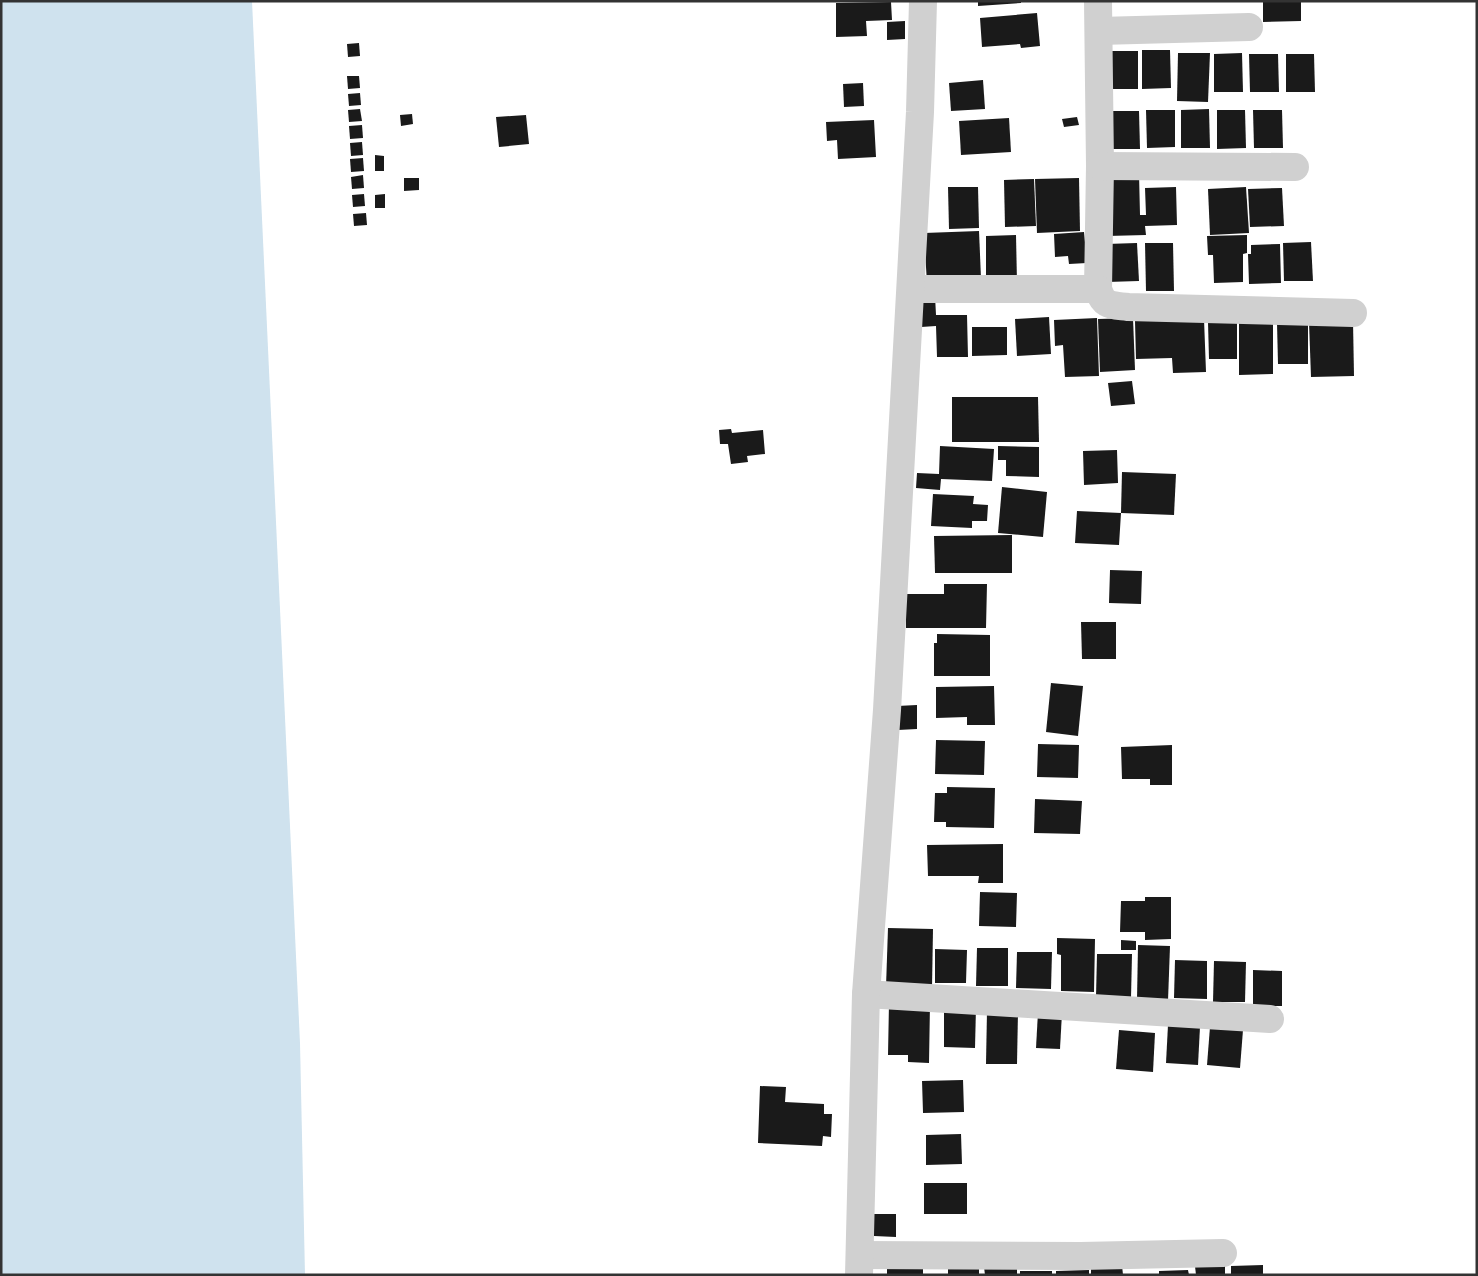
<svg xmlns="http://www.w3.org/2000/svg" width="1478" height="1276" viewBox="0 0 1478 1276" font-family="'Exo 2',sans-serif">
<rect width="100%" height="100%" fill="#fff"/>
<!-- water -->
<polygon fill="#cfe2ee" points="1,1 252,1 300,1043 305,1275 1,1275"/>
<!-- building -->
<g fill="#1a1a1a">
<polygon points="978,1 1021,1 1021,3 978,6"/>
<polygon points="1263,1 1301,1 1301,21 1263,22"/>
<polygon points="891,2 892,20 866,21 867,36 836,37 836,3"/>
<polygon points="1037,13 1040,46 1021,48 1020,44 982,47 980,18"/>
<polygon points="905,21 905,39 887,40 887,22"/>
<polygon points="359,43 360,56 348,57 347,44"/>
<polygon points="1142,50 1170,50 1171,88 1142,89"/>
<polygon points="1109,51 1138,51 1138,89 1110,89"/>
<polygon points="1178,53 1210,53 1208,102 1177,101"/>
<polygon points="1242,53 1243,92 1214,92 1214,54"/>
<polygon points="1249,54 1278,54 1279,92 1250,92"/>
<polygon points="1286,54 1314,54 1315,92 1286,92"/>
<polygon points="347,76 359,76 360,88 348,89"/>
<polygon points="983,80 985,109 951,111 949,83"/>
<polygon points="863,83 864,106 844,107 843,84"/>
<polygon points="360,93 361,105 349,106 348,94"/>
<polygon points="360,109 362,121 349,122 348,110"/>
<polygon points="1209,109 1210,148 1181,148 1181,110"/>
<polygon points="1146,110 1175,110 1175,147 1147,148"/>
<polygon points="1217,110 1245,110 1246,148 1217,149"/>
<polygon points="1253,110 1282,110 1283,148 1254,148"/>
<polygon points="1111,111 1139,111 1140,149 1111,149"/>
<polygon points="412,114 413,124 401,126 400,115"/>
<polygon points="526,115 529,144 499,147 496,117"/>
<polygon points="1077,117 1079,125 1064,127 1062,119"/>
<polygon points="1009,118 1011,152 961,155 959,121"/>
<polygon points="874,120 876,157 838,159 837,140 827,141 826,122"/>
<polygon points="362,125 363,138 350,139 349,126"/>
<polygon points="362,142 363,155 351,156 350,143"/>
<polygon points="375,155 384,156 384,171 375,171"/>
<polygon points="363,158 364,171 351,172 350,159"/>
<polygon points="1139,173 1140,215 1146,215 1145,188 1176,187 1177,225 1145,226 1146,235 1107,236 1105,175"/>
<polygon points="363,175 364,188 352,189 351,177"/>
<polygon points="404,178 419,178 419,190 404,191"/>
<polygon points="1079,178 1080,231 1037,233 1035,179"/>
<polygon points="1034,179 1036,226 1005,227 1004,180"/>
<polygon points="948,187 978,187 979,228 949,229"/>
<polygon points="1246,187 1249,233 1210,235 1208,189"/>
<polygon points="1282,188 1284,226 1250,227 1248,189"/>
<polygon points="364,194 365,206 353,207 352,195"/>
<polygon points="385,194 385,208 375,208 375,195"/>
<polygon points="366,213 367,225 354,226 353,214"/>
<polygon points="979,231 981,278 927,284 924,233"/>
<polygon points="1084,232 1087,263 1069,264 1068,256 1055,257 1054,234"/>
<polygon points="1016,235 1017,283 986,283 986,236"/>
<polygon points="1247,235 1247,253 1243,254 1243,282 1214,283 1213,255 1208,255 1207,236"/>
<polygon points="1311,242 1313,281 1284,281 1283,243"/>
<polygon points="1137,243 1139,281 1107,282 1106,244"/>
<polygon points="1145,243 1173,243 1174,291 1146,291"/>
<polygon points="1280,244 1281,283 1249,284 1248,254 1251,254 1251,245"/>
<polygon points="921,296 935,296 936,315 967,315 968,357 937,357 936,326 921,327"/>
<polygon points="1049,317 1051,354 1017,356 1015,319"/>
<polygon points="1097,318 1099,376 1065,377 1063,345 1055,346 1054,320"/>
<polygon points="1133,318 1135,370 1100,372 1098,319"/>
<polygon points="1204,319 1206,372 1173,373 1172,358 1136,359 1135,321"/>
<polygon points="1237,321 1237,359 1209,359 1208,322"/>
<polygon points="1353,321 1354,376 1311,377 1309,322"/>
<polygon points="1239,322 1273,322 1273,374 1239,375"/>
<polygon points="1277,323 1308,323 1308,364 1278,364"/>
<polygon points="972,327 1007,327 1007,355 972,356"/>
<polygon points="1132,381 1135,404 1111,406 1108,383"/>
<polygon points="952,397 1038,397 1039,442 952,442"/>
<polygon points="731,429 732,433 763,430 765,454 747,456 748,462 731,464 728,444 720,444 719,430"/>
<polygon points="940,446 994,449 992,481 941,479 940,490 916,488 917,473 939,474"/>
<polygon points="998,446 1039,447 1039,477 1006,476 1006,460 998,460"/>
<polygon points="1117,450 1118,483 1084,485 1083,451"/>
<polygon points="1122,472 1176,474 1174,515 1121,513"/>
<polygon points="1002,487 1047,492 1043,537 998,533"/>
<polygon points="933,494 974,496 973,504 988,505 987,521 972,521 972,528 931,526"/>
<polygon points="1077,511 1121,513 1119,545 1075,543"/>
<polygon points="1012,535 1012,573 935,573 934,536"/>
<polygon points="1110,570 1142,571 1141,604 1109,603"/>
<polygon points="944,584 987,584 986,628 906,628 906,594 944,594"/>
<polygon points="1081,622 1116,622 1116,659 1082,659"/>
<polygon points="937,634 990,635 990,676 934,676 934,643 937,643"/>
<polygon points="1051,683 1083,686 1078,736 1046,732"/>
<polygon points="994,686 995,725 967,725 967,717 936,718 936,687"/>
<polygon points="917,705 917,729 898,730 897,706"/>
<polygon points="936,740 985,741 984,775 935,774"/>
<polygon points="1038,744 1079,745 1078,778 1037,777"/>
<polygon points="1172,745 1172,785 1150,785 1150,779 1122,779 1121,747"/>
<polygon points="947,787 995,788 994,828 946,827 946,822 934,822 935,793 947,793"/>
<polygon points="1035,799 1082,801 1080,834 1034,833"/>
<polygon points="1003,844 1003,883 978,883 979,876 928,876 927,845"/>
<polygon points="980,892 1017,893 1016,927 979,926"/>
<polygon points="1145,897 1171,897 1171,939 1145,940 1145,932 1120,932 1121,901 1145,901"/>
<polygon points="888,928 933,929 932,988 886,987"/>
<polygon points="1057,938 1095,939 1094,992 1061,991 1061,955 1057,954"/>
<polygon points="1121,940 1136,941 1136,950 1121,950"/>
<polygon points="1138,945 1170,946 1168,1001 1137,1000"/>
<polygon points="977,948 1008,948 1008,986 976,986"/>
<polygon points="935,949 967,950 966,983 935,983"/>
<polygon points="1017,952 1052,952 1051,989 1016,988"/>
<polygon points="1097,954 1132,954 1131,998 1096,997"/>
<polygon points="1175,960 1207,961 1207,999 1174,998"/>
<polygon points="1214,961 1246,962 1245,1002 1213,1002"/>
<polygon points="1253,970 1282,971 1282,1006 1253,1006"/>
<polygon points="889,1003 930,1004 929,1063 908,1062 908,1055 888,1055"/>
<polygon points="944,1006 976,1007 975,1048 944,1047"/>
<polygon points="987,1011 1018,1011 1017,1064 986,1064"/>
<polygon points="1038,1012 1062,1013 1060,1049 1036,1048"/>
<polygon points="1168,1025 1200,1027 1198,1065 1166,1063"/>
<polygon points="1210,1027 1243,1030 1240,1068 1207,1065"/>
<polygon points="1119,1030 1155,1033 1153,1072 1116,1069"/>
<polygon points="963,1080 964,1112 923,1113 922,1081"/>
<polygon points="760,1086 786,1087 785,1102 824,1104 824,1114 832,1114 831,1137 823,1136 822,1146 758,1143"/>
<polygon points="961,1134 962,1164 926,1165 926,1135"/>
<rect x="924" y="1183" width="43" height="31"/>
<polygon points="874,1214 896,1214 896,1237 874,1236"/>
<polygon points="1225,1264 1225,1275 1196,1275 1195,1266"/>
<polygon points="1122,1265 1123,1275 1091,1275 1091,1267"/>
<polygon points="1263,1265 1263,1275 1231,1275 1231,1266"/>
<rect x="887" y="1267" width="36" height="8"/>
<polygon points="979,1267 979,1275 948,1275 948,1268"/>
<polygon points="984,1267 1017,1267 1017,1275 985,1275"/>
<polygon points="1089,1270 1089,1275 1056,1275 1056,1271"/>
<polygon points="1188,1270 1189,1275 1159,1275 1159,1271"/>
<rect x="1020" y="1271" width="32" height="4"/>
</g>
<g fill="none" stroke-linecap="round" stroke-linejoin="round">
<!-- minor -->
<g stroke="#d0d0d0" stroke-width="28">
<path d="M1098,1L1100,166L1098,289C1104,307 1111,305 1128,307L1353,313"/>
<polyline points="1099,31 1249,27"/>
<polyline points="1100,166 1295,167"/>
<polyline points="911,289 1098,289"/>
<polyline points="866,994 1270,1019"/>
<polyline points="860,1255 1081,1256 1223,1253"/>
<polyline points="859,1275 866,994 887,710 920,112 923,1"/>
</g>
</g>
<!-- border -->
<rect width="1478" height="1276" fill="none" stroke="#333333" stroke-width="5"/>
</svg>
